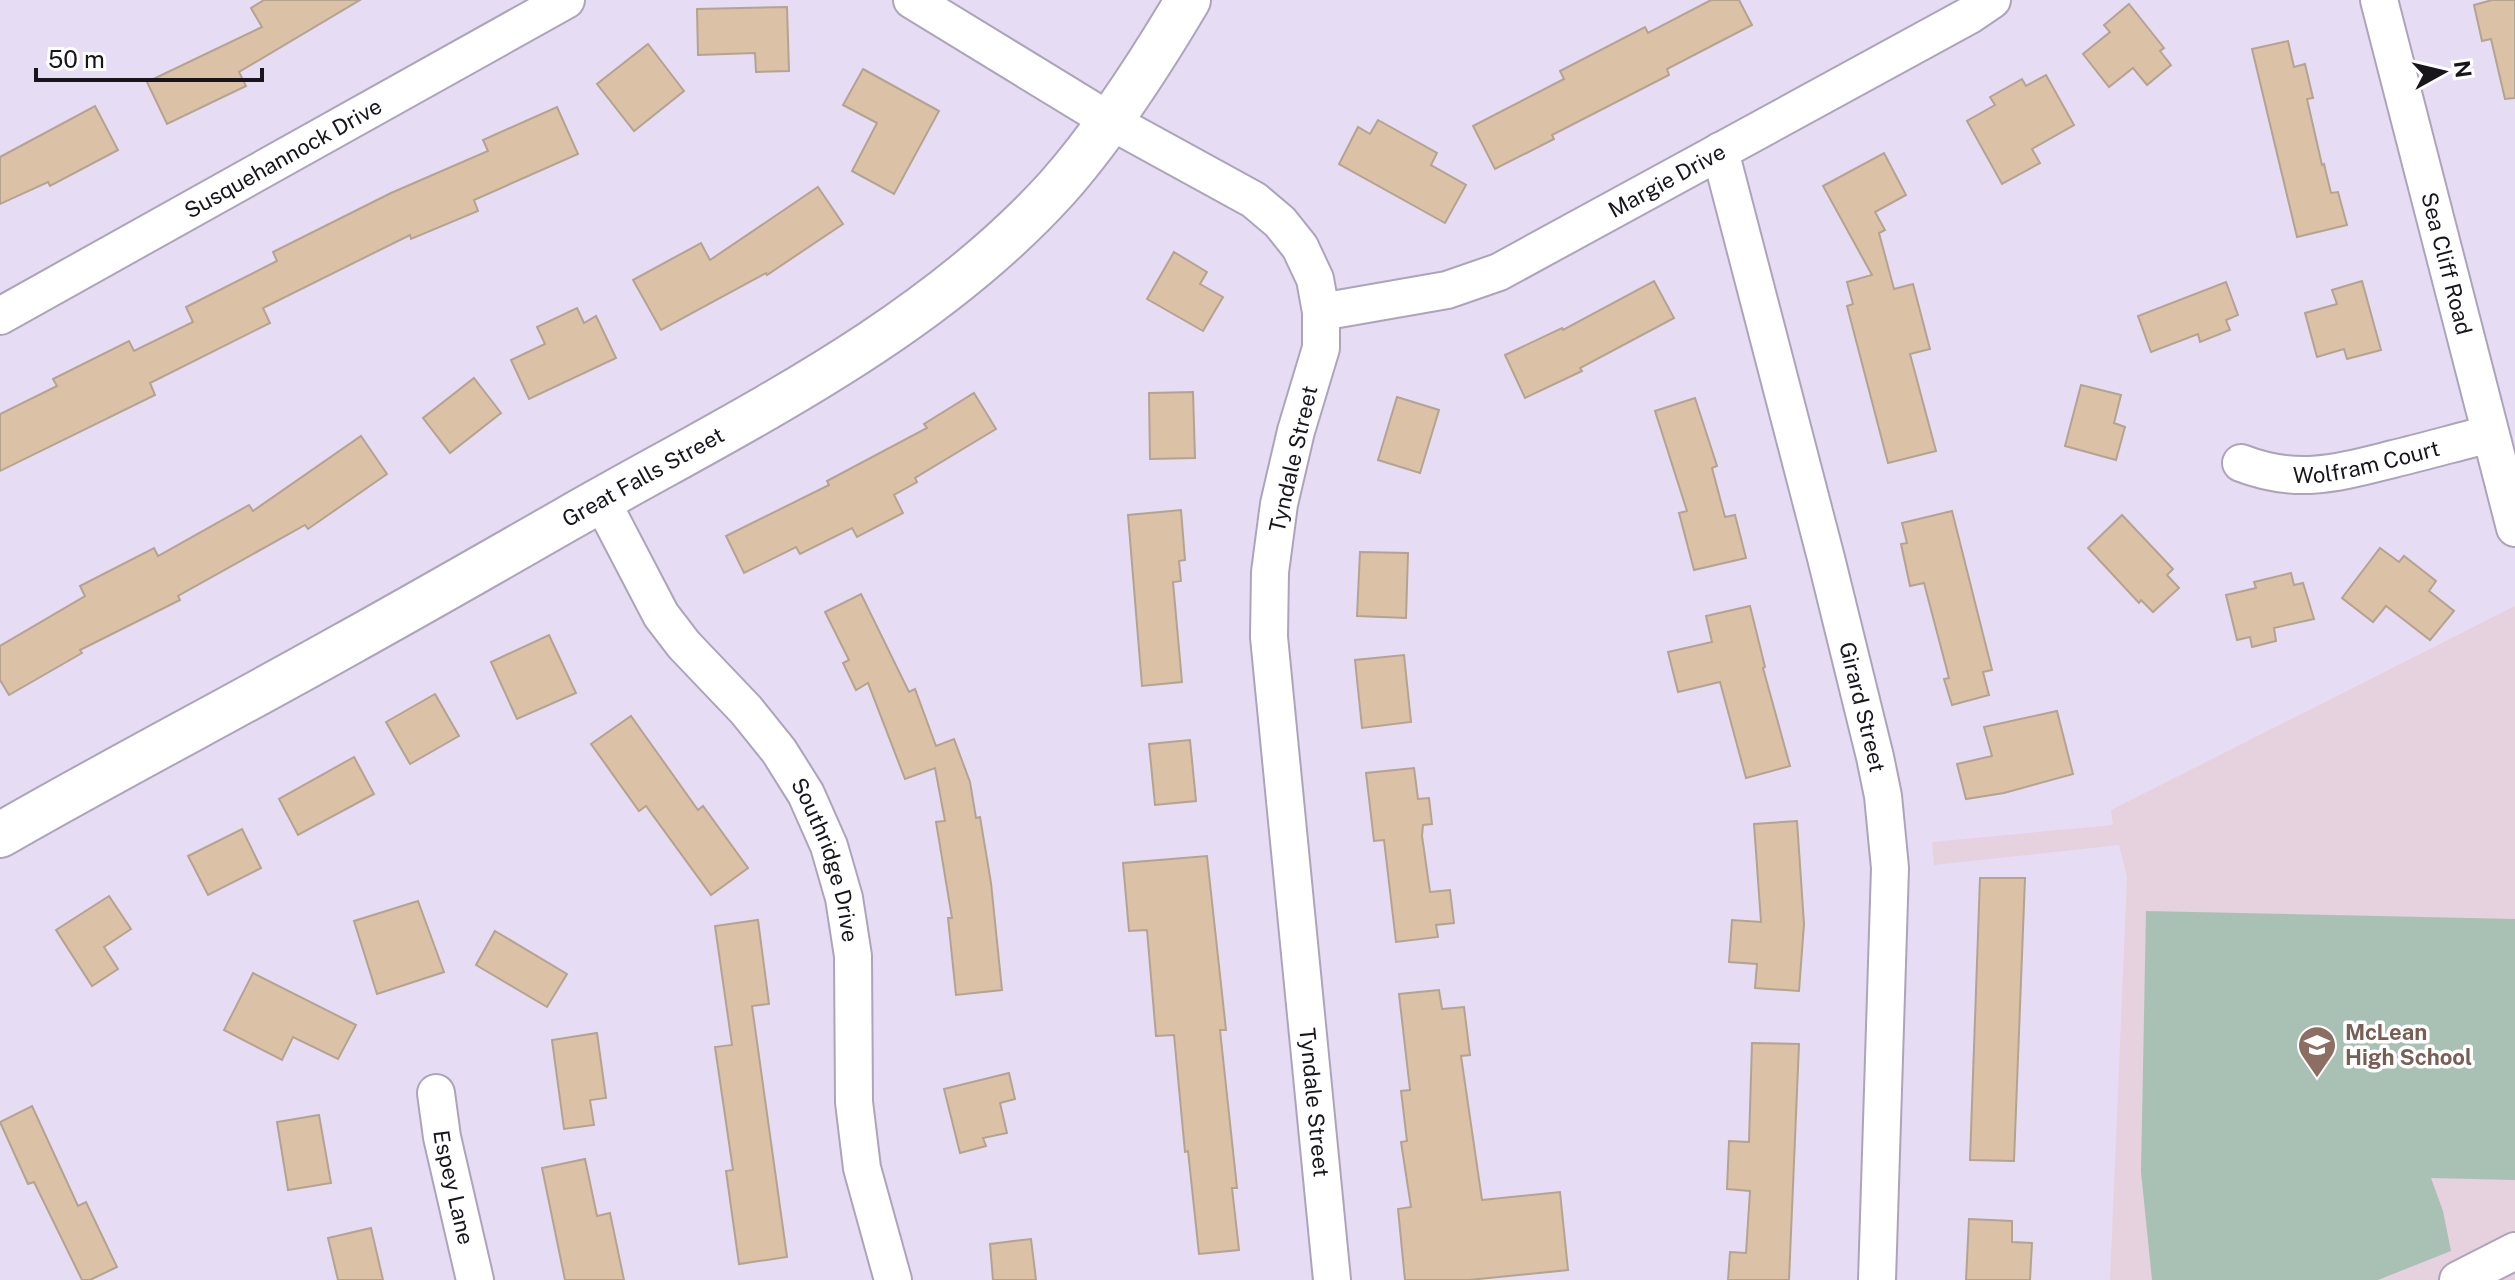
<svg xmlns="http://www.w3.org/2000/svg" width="2515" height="1280" viewBox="0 0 2515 1280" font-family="'Public Sans',sans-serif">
<rect width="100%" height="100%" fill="#e6ddf4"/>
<!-- education -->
<polygon fill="#e6d1de" points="2515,606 2515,1280 2110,1280 2127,877 2119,845 1934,865 1932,842 2113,825 2111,810"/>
<!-- green -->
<polygon fill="#a9c1b4" points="2146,911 2515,919 2515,1180 2431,1178 2443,1211 2451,1251 2378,1280 2152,1280 2141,1172"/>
<!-- building -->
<g fill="#dbc1a6" stroke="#b4a390" stroke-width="2">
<polygon points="264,0 360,0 239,72 246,86 167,124 147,82 262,27 251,8"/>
<polygon points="1711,0 1739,0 1752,25 1667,69 1669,75 1552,135 1554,139 1495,169 1473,126 1564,79 1560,71 1645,27 1648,33"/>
<polygon points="2492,0 2515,0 2515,98 2505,99 2491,39 2482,41 2474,5"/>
<polygon points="2129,4 2164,48 2160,51 2171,65 2147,85 2133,68 2109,87 2083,54 2110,32 2104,25"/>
<polygon points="787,7 789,71 756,72 755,53 698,55 697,9"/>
<polygon points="2288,41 2294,67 2305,64 2313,98 2307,99 2322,165 2324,164 2331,193 2338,192 2347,225 2297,237 2252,49"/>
<polygon points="648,44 684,91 634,131 597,84"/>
<polygon points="863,69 939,111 894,194 852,171 877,123 843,105"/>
<polygon points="2046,75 2074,125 2032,149 2040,163 2002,184 1967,121 1995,105 1990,97 2022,79 2026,86"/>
<polygon points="95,106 118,150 50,186 48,182 0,204 0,157"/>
<polygon points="557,107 578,154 474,200 478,211 411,239 410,235 263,308 270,323 150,383 155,395 0,471 0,414 57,386 53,379 129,341 134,351 193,322 186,307 277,261 273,252 391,193 488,151 483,140"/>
<polygon points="1378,120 1437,153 1431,165 1466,185 1445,223 1339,164 1358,127 1370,134"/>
<polygon points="1884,153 1906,195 1875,212 1885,230 1879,233 1894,289 1913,284 1930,349 1910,354 1936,451 1888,463 1847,306 1853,304 1847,282 1872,275 1823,186"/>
<polygon points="818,187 843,224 767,275 766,273 661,330 633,280 701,243 710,260"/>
<polygon points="1174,252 1207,272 1200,284 1223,297 1203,331 1147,299"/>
<polygon points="1654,281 1674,318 1580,368 1582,371 1525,398 1505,355 1562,328 1563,330"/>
<polygon points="2362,281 2381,350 2347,359 2344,349 2317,357 2305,313 2337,304 2332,290"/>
<polygon points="2226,282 2238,315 2226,320 2230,330 2200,342 2198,334 2151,352 2138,316"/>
<polygon points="577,308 584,323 596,316 616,358 529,399 511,360 545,344 537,327"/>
<polygon points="474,378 501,413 450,453 423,418"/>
<polygon points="2081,385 2121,395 2114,423 2125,427 2116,460 2065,446"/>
<polygon points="1193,392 1195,458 1150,459 1149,393"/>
<polygon points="974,393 996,429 915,478 917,482 894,495 903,513 857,537 852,528 800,554 796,547 744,573 726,536 829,485 827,481 927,428 924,424"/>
<polygon points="1397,397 1439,410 1420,473 1378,460"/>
<polygon points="1695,398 1717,466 1712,468 1725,517 1735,515 1746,558 1694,570 1679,513 1687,511 1655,411"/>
<polygon points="361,436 387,474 308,529 305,525 178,596 180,600 80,650 82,653 9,695 0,680 0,646 85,596 80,586 154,548 158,556 249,505 253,511"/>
<polygon points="1181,510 1185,560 1179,561 1181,581 1173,582 1182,682 1142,686 1128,515"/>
<polygon points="1952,511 1992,670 1983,672 1989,695 1952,705 1944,679 1949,678 1924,583 1910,586 1901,544 1907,543 1902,523"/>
<polygon points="2122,515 2173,569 2167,575 2179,588 2153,612 2141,600 2139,603 2088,548"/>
<polygon points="2380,548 2399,562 2404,556 2436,581 2429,591 2454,611 2430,640 2386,606 2373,622 2342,598"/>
<polygon points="1360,552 1408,553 1406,618 1357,616"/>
<polygon points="2291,573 2294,585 2303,583 2314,619 2274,628 2276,641 2252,647 2250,637 2237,640 2226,595 2256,588 2254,582"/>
<polygon points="861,594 909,692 915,689 936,746 954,739 970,782 976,818 980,817 991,883 1002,990 956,995 948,918 952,918 936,822 945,821 935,768 905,779 868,683 856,690 843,663 849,660 825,612"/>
<polygon points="1750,606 1765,667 1763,668 1790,766 1746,778 1720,682 1678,692 1668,652 1712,642 1706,616"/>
<polygon points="549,635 576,693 517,719 491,662"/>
<polygon points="1404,655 1411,722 1362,728 1355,660"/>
<polygon points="435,694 459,736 410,764 386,722"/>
<polygon points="2057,711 2073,774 2004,793 1966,799 1957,764 1992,756 1984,727"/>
<polygon points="631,716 698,810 703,806 748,868 711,895 646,806 639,811 591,744"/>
<polygon points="1190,740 1196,801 1155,805 1149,744"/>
<polygon points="354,757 374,794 298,835 279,799"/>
<polygon points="1414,768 1418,799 1429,798 1432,824 1423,825 1422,836 1430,892 1450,890 1454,923 1436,925 1438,937 1396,942 1384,840 1374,841 1366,773"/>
<polygon points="1797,821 1804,924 1799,991 1755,988 1757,964 1729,962 1732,920 1761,922 1754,824"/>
<polygon points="242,829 261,868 208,895 188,856"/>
<polygon points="1207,856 1226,1030 1220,1030 1237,1188 1232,1188 1239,1250 1199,1254 1188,1151 1185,1152 1174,1035 1156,1036 1147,930 1129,931 1123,863"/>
<polygon points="1980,878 2025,878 2014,1161 1970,1160"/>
<polygon points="109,896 131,929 104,947 118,969 92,986 56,930"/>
<polygon points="418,901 444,972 377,994 354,921"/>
<polygon points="758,920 769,1004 752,1006 787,1257 739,1264 726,1171 733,1170 715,1047 732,1045 715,926"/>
<polygon points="495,931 567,974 547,1007 476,965"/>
<polygon points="253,973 356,1025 338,1059 293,1037 282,1060 224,1030"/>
<polygon points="1439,990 1442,1009 1464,1007 1470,1055 1461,1056 1482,1200 1560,1192 1568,1270 1469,1280 1405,1280 1398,1209 1411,1207 1401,1142 1407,1141 1401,1091 1410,1090 1399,994"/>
<polygon points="597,1033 606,1098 590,1100 594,1125 564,1129 552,1040"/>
<polygon points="1752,1043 1799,1044 1789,1280 1728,1280 1730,1252 1746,1253 1750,1191 1727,1189 1729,1141 1749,1142"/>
<polygon points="1009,1073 1015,1099 1000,1103 1007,1133 983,1138 986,1146 960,1153 944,1089"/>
<polygon points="32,1106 78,1206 86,1202 117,1267 90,1280 82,1280 34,1182 28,1184 0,1122"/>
<polygon points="319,1115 331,1183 288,1190 277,1122"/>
<polygon points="585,1159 597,1216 610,1213 624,1280 565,1280 542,1168"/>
<polygon points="1969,1219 2012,1221 2012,1242 2032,1243 2030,1280 1966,1280"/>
<polygon points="371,1228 383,1280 338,1280 328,1238"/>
<polygon points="1031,1239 1036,1280 993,1280 990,1244"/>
</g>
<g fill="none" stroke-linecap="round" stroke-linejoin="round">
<defs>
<g id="minor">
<path id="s1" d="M912,0L1110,121L1254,200L1280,222L1300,247L1315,279L1321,312V348L1296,431L1279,504L1270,572L1269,637L1332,1280"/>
<path id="s2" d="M2379,0L2515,528"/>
<path id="s3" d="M1720,151L1826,558L1875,757L1883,796L1890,868L1877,1280"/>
<path id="s4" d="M1321,312L1447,290L1499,272L1970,15L1992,0"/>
<path id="s5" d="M0,316L566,0"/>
<path id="s6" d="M2241,463C2298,485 2337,473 2393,459C2426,451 2458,442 2490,434"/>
<path id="s7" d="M601,500L661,615L684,645L746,710L779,751L806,794L829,846L844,898L853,956L854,1102L862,1168L893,1280"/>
<path id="s8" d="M436,1093L442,1137L475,1280"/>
<polyline points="2458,1280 2515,1251"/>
</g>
<g id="major">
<path id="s9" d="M0,835C113,770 229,710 343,646C419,604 494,561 569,518C737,422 925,334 1057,188C1106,133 1150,64 1188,0"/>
</g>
</defs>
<!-- minor casing -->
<use href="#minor" stroke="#ada4ba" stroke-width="40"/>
<!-- major casing -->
<use href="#major" stroke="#ada4ba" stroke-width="48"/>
<!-- minor -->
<use href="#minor" stroke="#fff" stroke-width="36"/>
<!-- major -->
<use href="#major" stroke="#fff" stroke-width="44"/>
</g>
<!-- icons -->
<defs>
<symbol id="school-pin" viewBox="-11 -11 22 30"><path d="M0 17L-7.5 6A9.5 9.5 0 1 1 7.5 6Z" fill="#8d6e63" stroke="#fff"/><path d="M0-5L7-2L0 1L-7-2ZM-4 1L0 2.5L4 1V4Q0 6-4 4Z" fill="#fff"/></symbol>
</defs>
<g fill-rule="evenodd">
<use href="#school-pin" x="2295" y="1023" width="44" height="60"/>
</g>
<g text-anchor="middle" stroke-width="7" stroke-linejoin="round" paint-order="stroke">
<!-- street labels -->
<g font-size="22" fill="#18151d" stroke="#fff">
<text dy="8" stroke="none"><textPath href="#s5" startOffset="324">Susquehannock Drive</textPath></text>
<text dy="8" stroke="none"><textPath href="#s4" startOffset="374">Margie Drive</textPath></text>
<text dy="8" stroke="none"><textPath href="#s2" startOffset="272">Sea Cliff Road</textPath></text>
<text transform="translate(1293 459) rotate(-77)" y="8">Tyndale Street</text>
<text dy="8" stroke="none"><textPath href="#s6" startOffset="128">Wolfram Court</textPath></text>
<text dy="8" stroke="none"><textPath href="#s9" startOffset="736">Great Falls Street</textPath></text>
<text dy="8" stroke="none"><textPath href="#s3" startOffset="574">Girard Street</textPath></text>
<text dy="8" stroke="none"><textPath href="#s7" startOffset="430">Southridge Drive</textPath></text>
<text dy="8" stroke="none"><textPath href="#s1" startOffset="1330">Tyndale Street</textPath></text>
<text dy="8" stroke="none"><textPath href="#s8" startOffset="96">Espey Lane</textPath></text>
</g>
<!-- education labels -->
<g font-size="22" font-weight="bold" fill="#785e54" stroke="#fff" text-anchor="start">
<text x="2345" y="1040">McLean<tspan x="2345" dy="25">High School</tspan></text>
</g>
</g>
<!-- north arrow -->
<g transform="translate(2443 72) rotate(82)" stroke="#ffffff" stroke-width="6" paint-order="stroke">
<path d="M0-6L14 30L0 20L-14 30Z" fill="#18151d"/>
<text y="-12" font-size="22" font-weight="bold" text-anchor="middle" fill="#18151d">N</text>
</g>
<!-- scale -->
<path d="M36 68v12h226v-12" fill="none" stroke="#18151d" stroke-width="4"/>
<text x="48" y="68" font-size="24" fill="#18151d" stroke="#ffffff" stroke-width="6" paint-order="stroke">50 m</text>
</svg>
